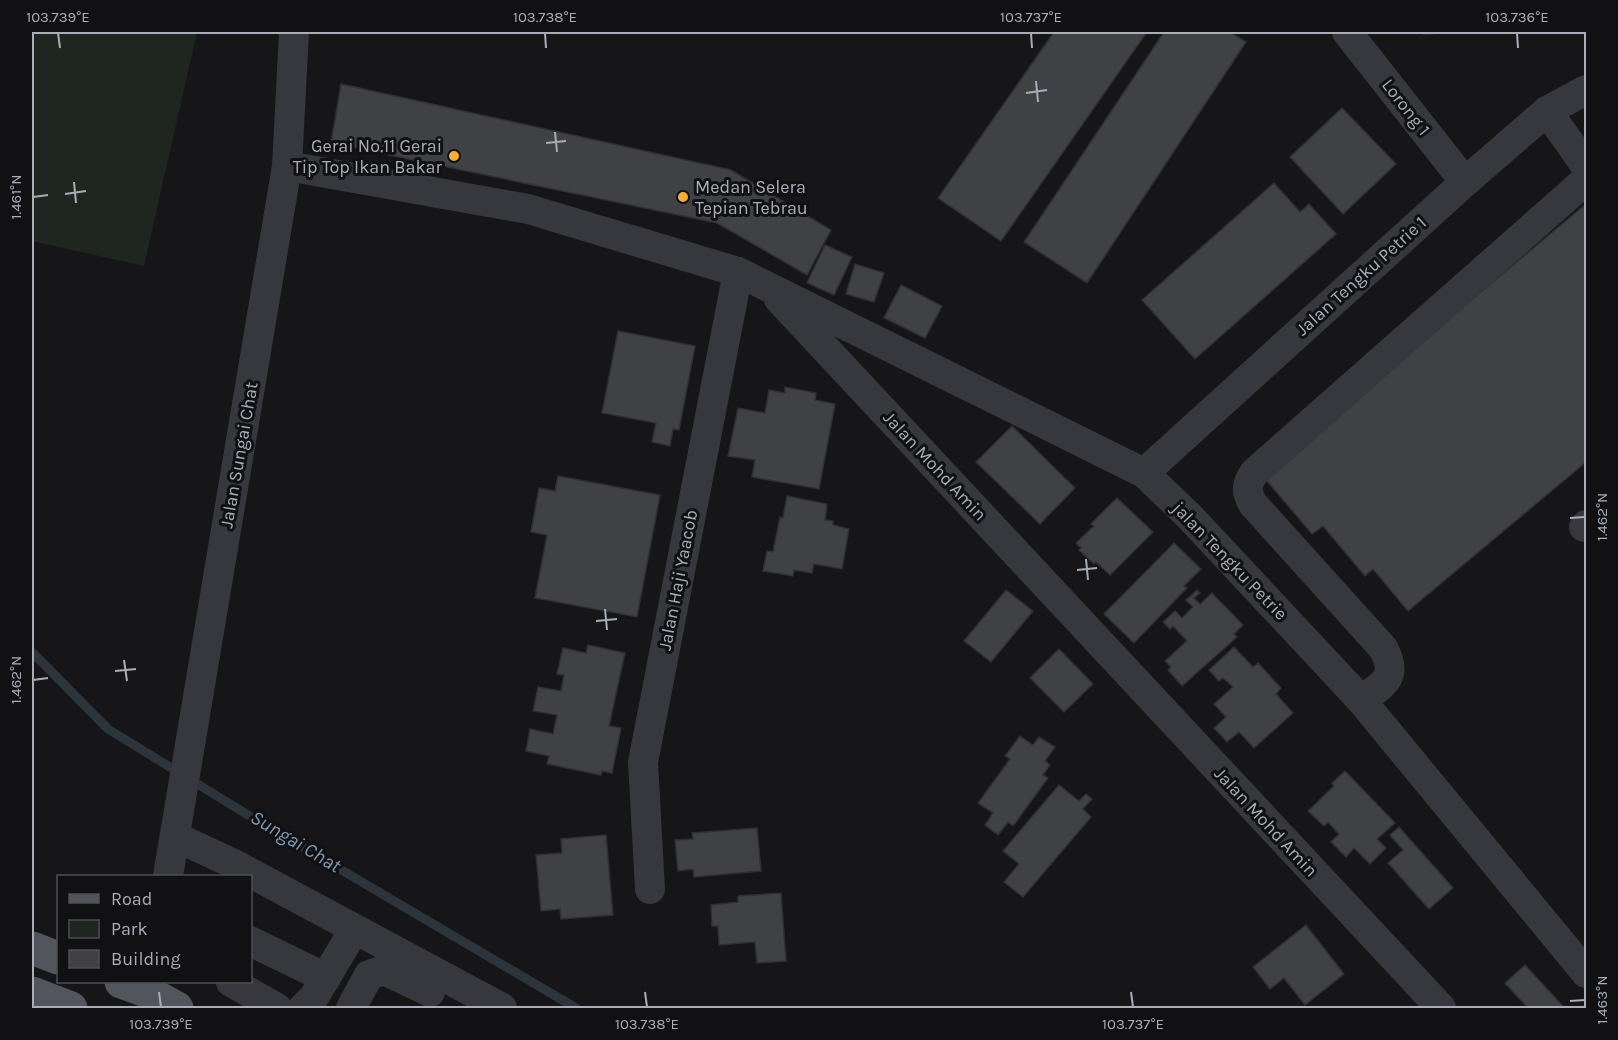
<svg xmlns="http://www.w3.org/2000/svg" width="1618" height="1040" viewBox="0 0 1618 1040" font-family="Karla,sans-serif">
<rect width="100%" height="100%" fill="#161618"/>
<!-- green -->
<polygon fill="#1e261f" points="32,32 197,32 144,266 32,241"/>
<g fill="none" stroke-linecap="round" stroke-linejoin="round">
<!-- stream -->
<polyline stroke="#2c353c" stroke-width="9" points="32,652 108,729 248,815 576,1008"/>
</g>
<!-- building -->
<g fill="#404145" stroke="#303034" stroke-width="1.5">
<polygon points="1054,32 1147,32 1001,241 938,198"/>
<polygon points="1164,32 1230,32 1246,42 1087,283 1024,242"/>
<polygon points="1422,32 1468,32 1423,34"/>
<polygon points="341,84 731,170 831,230 807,275 717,223 331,143"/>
<polygon points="1342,108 1396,164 1343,214 1290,157"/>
<polygon points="1274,183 1300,212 1309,204 1336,234 1195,359 1142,300"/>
<polygon points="1586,204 1586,462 1408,611 1373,569 1365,576 1323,526 1312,534 1262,475"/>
<polygon points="825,245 852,257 834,295 807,283"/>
<polygon points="855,264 884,273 874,302 846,294"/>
<polygon points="901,285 942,306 925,338 884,318"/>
<polygon points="618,331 695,346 679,430 673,429 670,446 652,442 656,423 602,413"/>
<polygon points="785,387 816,393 815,400 835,404 819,489 752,477 755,460 728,456 738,408 765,413 769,390 785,393"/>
<polygon points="1012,426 1075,488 1040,524 976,462"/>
<polygon points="558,476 660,495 637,617 535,598 547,535 531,532 539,488 555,491"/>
<polygon points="787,496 827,504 825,520 833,521 833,525 849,529 842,569 814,564 812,573 794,570 793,576 763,571 767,551 773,552 780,517 783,518"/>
<polygon points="1117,498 1153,532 1110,575 1096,562 1094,564 1079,550 1081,548 1076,543 1094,526 1091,524"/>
<polygon points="1174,543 1201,569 1184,586 1187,588 1134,643 1104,614"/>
<polygon points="1006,590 1033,611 991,662 964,641"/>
<polygon points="1197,590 1200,593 1194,598 1200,604 1212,593 1243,625 1234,634 1237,637 1182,686 1168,670 1171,667 1165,661 1187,641 1173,626 1170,629 1163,622 1175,611 1182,618 1193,607 1186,600"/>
<polygon points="588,645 625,653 609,726 621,728 612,773 602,771 601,775 547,764 549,756 526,751 530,729 553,734 557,715 533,711 538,687 561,691 564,675 557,674 563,648 586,653"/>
<polygon points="1234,647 1253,667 1258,663 1281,688 1276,694 1293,713 1254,748 1239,732 1227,742 1214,728 1226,717 1214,704 1233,687 1223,678 1219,681 1209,670"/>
<polygon points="1059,649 1093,684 1064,712 1030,678"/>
<polygon points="1020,736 1033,745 1039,737 1055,747 1045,761 1050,765 1043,775 1048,778 1013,826 1008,822 998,835 985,825 993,813 978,803 1010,759 1005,756"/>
<polygon points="1345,771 1395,823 1377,839 1386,848 1370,864 1354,848 1346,857 1331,842 1339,834 1328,822 1324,826 1308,811 1334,786 1332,783"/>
<polygon points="1059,785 1079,801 1086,794 1092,799 1083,809 1091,817 1023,897 1004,882 1019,864 1003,851"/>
<polygon points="1399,827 1453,888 1429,909 1388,863 1403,850 1390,835"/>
<polygon points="757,828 761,871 694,877 693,869 678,871 675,840 693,839 692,833"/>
<polygon points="606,835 613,915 561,919 560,909 541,911 536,855 562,853 561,839"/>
<polygon points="781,893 786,961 757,963 755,942 719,945 718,926 712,926 711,905 738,902 738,896"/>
<polygon points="1306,925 1344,974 1305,1005 1284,978 1270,989 1253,967"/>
<polygon points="1525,965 1563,1006 1560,1008 1528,1008 1505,983"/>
</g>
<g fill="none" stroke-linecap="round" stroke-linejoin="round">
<!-- minor -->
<g stroke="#37383d" stroke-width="30">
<polyline points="1347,32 1465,182"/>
<polyline points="1547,111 1586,166"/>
<polyline points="287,166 528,209 738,272 1144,473 1189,516 1361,700 1586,973"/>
<polyline points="779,299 1441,1008"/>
<polyline points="1144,473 1465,182 1547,111 1586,90"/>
<polyline points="1584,527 1586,525"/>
<path d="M1361,700C1384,684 1399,677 1383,648L1253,504C1246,492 1246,485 1254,473L1586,180"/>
<polyline points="176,837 234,864 502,1008"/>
<polyline points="168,876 287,166 294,32"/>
<polyline points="650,889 643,762 738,272"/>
<polyline points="250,941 326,978"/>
<polyline points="231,982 277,1008"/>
<polyline points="303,1008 314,997 354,930"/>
<polyline points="351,1008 369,975 384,970 430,992"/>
</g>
<!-- major -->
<g stroke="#53555c" stroke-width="33">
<polyline points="32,948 58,958"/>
<polyline points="121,982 146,991 177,1008"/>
<polyline points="32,993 71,1008"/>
</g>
</g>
<!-- ticks -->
<path fill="none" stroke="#a8adb8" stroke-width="2" d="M58,33L60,48M545,33L546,48M1031,33L1032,48M1517,33L1518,48M1036,81L1038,102M1026,93L1047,90M555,132L557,152M546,143L566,141M74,182L76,203M65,194L86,191M33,197L48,195M1570,518L1585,517M1086,559L1088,580M1077,570L1097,568M605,609L607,630M596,621L617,619M124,660L127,681M115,671L136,669M33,680L48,678M159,992L161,1007M645,992L647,1007M1131,992L1133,1007M1570,1001L1585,1000"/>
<!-- markers -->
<g fill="#f2b134" stroke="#111113" stroke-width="2">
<circle cx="454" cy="156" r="6"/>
<circle cx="683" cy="197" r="6"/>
</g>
<g text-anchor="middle" stroke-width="6" stroke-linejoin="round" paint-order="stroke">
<!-- street labels -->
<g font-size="18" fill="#a8adb8" stroke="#111113">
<text transform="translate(1406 107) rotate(52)" y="6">Lorong 1</text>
<text transform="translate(1361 276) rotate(-42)" y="6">Jalan Tengku Petrie 1</text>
<text transform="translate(239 455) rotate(-80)" y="6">Jalan Sungai Chat</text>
<text transform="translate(935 466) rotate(47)" y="6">Jalan Mohd Amin</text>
<text transform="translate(1230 561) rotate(46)" y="6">jalan Tengku Petrie</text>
<text transform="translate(678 580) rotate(-79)" y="6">Jalan Haji Yaacob</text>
<text transform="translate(1266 822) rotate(47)" y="6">Jalan Mohd Amin</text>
</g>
<!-- poi labels -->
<g font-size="18" fill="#a8adb8" stroke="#111113" text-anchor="end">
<text x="442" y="152">Gerai No.11 Gerai<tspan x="442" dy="21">Tip Top Ikan Bakar</tspan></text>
<text x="695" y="193" text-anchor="start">Medan Selera<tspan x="695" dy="21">Tepian Tebrau</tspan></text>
</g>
<!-- water labels -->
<g font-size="20" font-style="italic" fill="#7f9bb3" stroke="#111113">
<text transform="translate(296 841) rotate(31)" y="7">Sungai Chat</text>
</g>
</g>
<!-- border -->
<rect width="1618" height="1040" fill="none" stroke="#111113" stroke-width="66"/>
<!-- legend -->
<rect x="57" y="875" width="195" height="108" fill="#111113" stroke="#4d4f55" stroke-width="1.5"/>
<rect x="69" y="894" width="30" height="9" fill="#53555c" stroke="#4d4f55" stroke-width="1.5"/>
<text x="111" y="905" font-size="18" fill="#a8adb8">Road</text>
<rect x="69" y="920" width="30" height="18" fill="#1e261f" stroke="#4d4f55" stroke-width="1.5"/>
<text x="111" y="935" font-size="18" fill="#a8adb8">Park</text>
<rect x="69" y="950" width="30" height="18" fill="#404145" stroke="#4d4f55" stroke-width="1.5"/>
<text x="111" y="965" font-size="18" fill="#a8adb8">Building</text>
<rect x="33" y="33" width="1552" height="974" fill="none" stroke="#a8adb8" stroke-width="2"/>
<g font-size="15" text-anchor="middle" fill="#a8adb8">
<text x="58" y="22">103.739°E</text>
<text x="545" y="22">103.738°E</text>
<text x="1031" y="22">103.737°E</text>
<text x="1517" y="22">103.736°E</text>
<text transform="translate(16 197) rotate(-90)" y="5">1.461°N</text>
<text transform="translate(1602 517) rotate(-90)" y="5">1.462°N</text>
<text transform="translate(16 680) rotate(-90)" y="5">1.462°N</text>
<text transform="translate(1602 1000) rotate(-90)" y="5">1.463°N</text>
<text x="161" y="1029">103.739°E</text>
<text x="647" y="1029">103.738°E</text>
<text x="1133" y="1029">103.737°E</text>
</g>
</svg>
